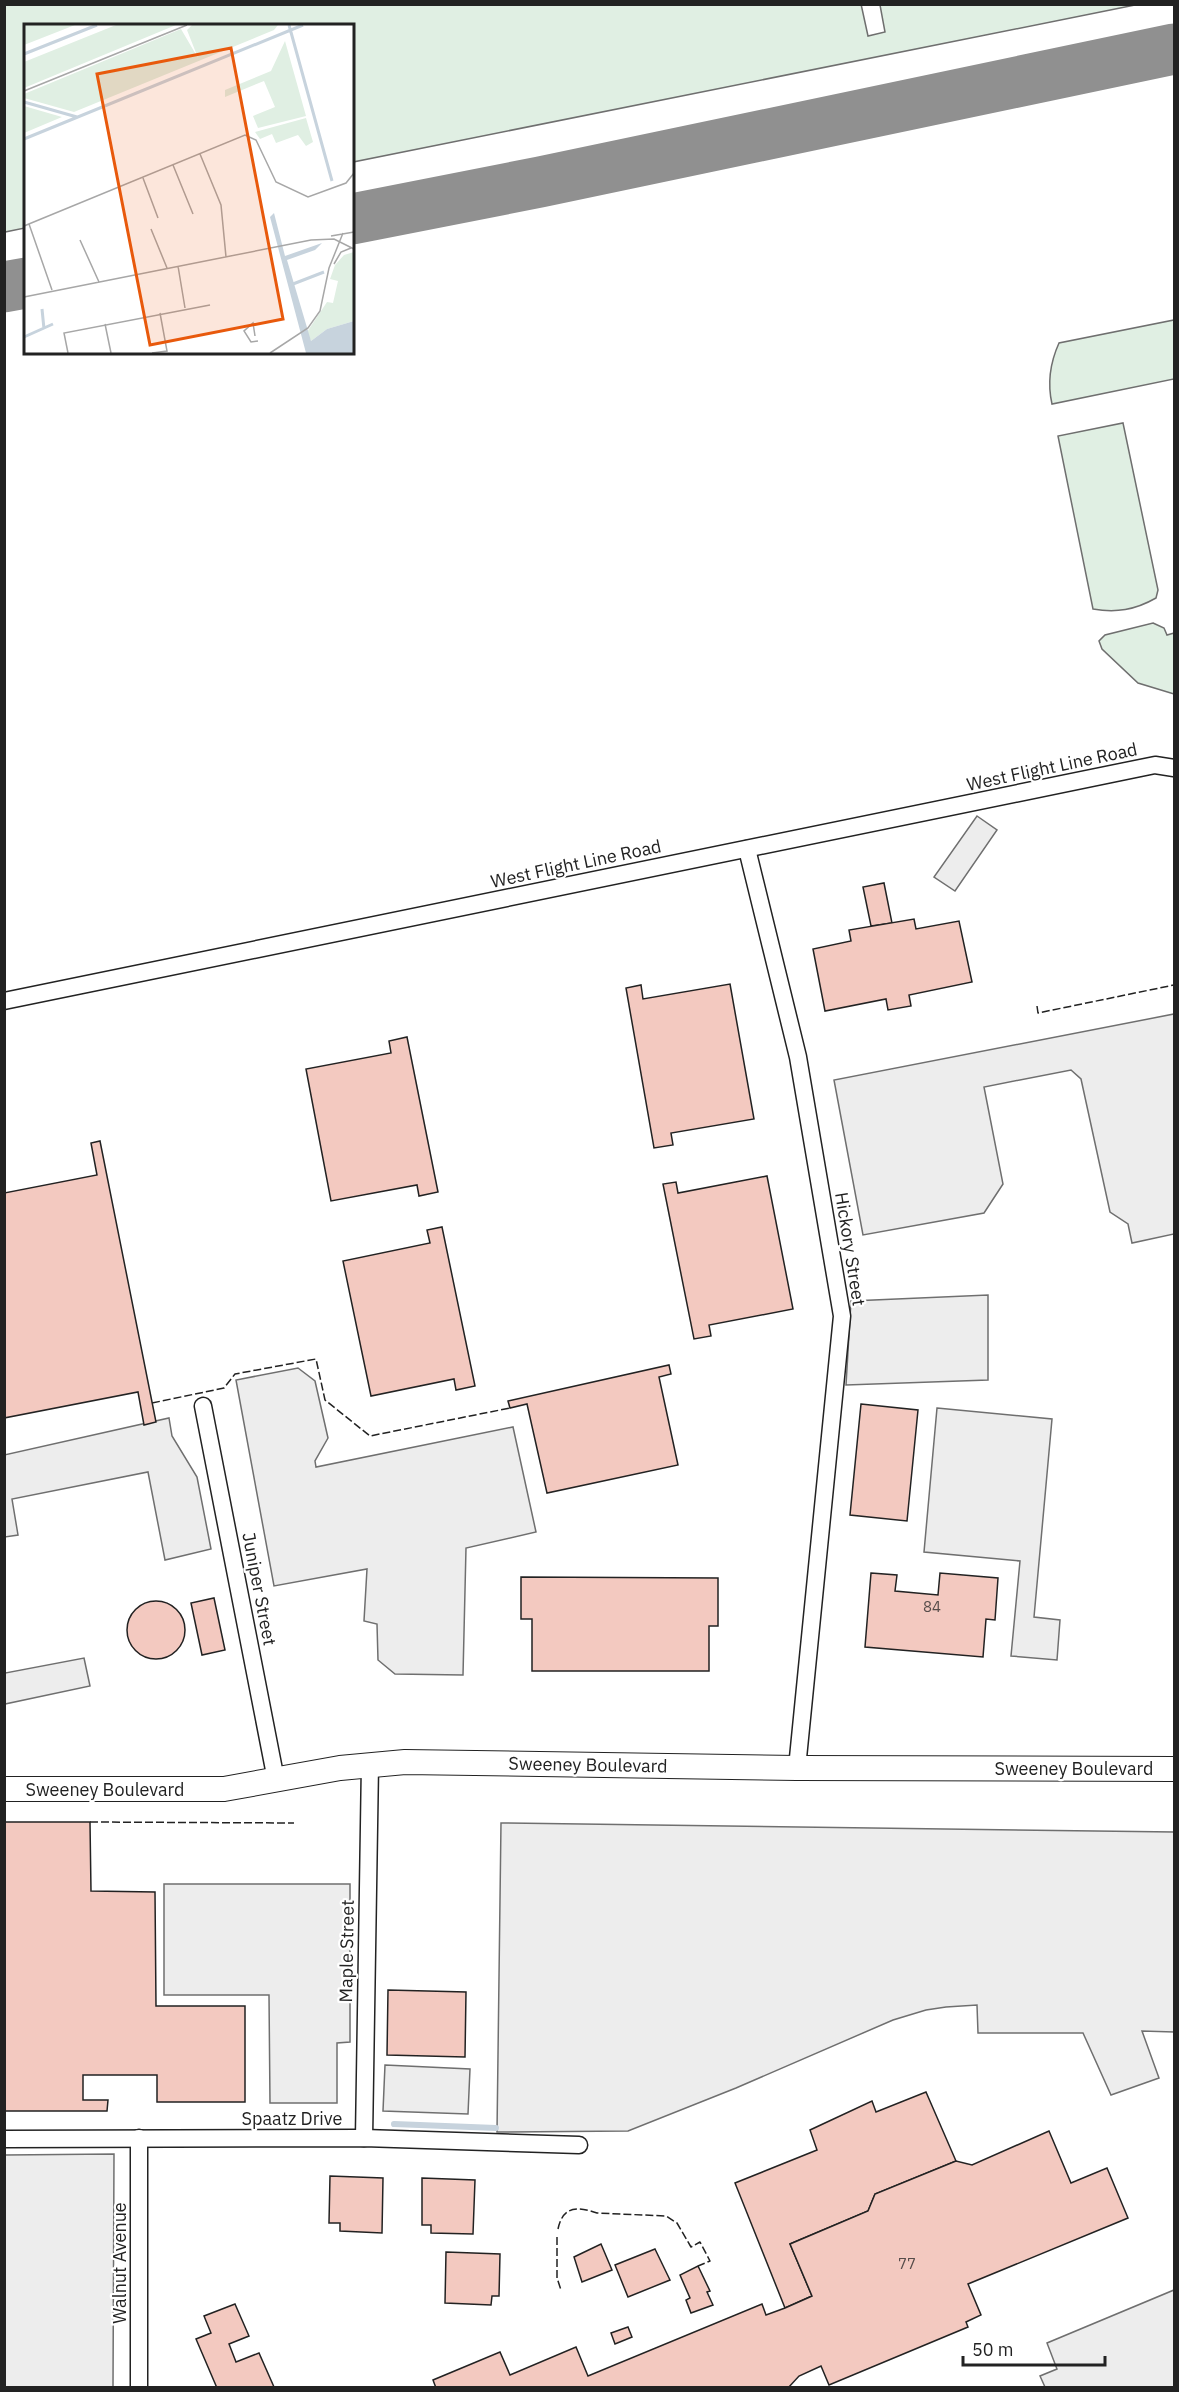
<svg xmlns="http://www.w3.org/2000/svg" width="1179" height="2392" viewBox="0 0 1179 2392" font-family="'IBM Plex Sans',sans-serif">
<rect width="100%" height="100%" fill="#fff"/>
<!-- green -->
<g fill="#e0efe3" stroke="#6f6f6f" stroke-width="1.5">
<polygon points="861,4 868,36 885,32 880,5 1135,5 353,162 352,26 26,26 25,228 5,232 5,5"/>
<path d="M1174,320V379L1052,404C1047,382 1050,363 1059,343Z"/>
<path d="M1123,423L1158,590L1156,598C1135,610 1116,613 1093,609L1058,436Z"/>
<polygon points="1153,623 1164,628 1167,635 1174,633 1174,694 1138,683 1102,649 1099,641 1105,635"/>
</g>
<!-- parking -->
<g fill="#ededed" stroke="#6f6f6f" stroke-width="1.5">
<polygon points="977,816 997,830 955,891 934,877"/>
<polygon points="1174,1014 1174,1234 1132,1243 1128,1224 1110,1212 1081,1079 1071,1070 984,1087 1003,1184 984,1213 863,1235 834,1080"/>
<polygon points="988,1295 988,1380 846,1385 851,1301"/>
<polygon points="298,1368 315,1381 328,1438 315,1461 316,1467 513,1427 536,1532 466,1548 463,1675 395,1674 378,1660 377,1624 364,1621 367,1569 274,1586 236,1380"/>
<polygon points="937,1408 1052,1419 1034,1617 1060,1620 1057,1660 1011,1656 1020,1561 924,1552"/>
<polygon points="169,1418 172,1436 197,1477 211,1549 165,1560 148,1472 12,1499 18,1535 5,1537 4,1455"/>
<polygon points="84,1658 90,1686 5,1704 5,1673"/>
<polygon points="501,1823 1174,1832 1174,2032 1142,2031 1159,2078 1111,2095 1083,2033 978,2033 977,2005 946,2007 926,2010 893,2020 736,2088 628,2131 497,2132"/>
<polygon points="164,1884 350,1884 350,2042 337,2043 337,2103 270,2103 269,1995 164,1995"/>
<polygon points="385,2065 470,2069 468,2114 383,2111"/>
<polygon points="114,2154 113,2387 5,2387 5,2155"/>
<polygon points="1174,2290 1174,2387 1045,2387 1040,2376 1057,2369 1047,2343"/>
</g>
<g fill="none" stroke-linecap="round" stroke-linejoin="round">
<!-- stream -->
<polyline stroke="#c7d3dd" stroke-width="6" points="394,2124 496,2128"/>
<!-- taxiway -->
<g stroke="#909090" stroke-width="51">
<polyline points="352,219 540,182 1174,49"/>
<polyline points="4,287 26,283"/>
</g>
</g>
<!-- building -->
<g fill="#f3c9c0" stroke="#222" stroke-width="1.5">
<polygon points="884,883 892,923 871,926 863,887"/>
<polygon points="914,919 916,929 959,921 972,982 909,995 911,1006 888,1010 886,999 825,1011 813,949 851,941 849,930"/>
<polygon points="730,984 754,1119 671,1133 673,1145 654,1148 626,988 641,985 643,999"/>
<polygon points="407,1037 438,1192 419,1196 417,1185 331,1201 306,1069 391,1053 389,1041"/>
<polygon points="100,1141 156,1422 144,1425 138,1392 4,1418 4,1193 97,1175 91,1143"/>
<polygon points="767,1176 793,1309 709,1325 711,1336 694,1339 663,1184 676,1182 678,1193"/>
<polygon points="442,1227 475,1386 456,1390 454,1379 371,1396 343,1261 430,1243 427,1230"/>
<polygon points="669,1365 671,1374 659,1377 678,1465 547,1493 527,1404 510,1408 508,1401"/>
<polygon points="861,1404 918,1410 907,1521 850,1515"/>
<polygon points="871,1573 897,1575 895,1591 938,1595 940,1573 998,1578 995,1620 986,1619 983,1657 865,1647"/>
<polygon points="521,1577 718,1578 718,1626 709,1626 709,1671 532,1671 532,1619 521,1619"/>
<polygon points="214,1598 225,1650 202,1655 191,1603"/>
<circle cx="156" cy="1630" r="29"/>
<polygon points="4,1822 90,1822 91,1891 155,1892 156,2006 245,2006 245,2102 157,2102 157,2075 83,2075 83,2100 108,2100 107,2111 4,2111"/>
<polygon points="388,1990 466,1992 465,2057 387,2055"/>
<polygon points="926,2092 956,2161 875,2194 868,2211 790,2244 812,2296 785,2308 735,2183 817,2150 810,2130 872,2101 876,2112"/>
<polygon points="1049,2131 1071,2183 1107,2168 1128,2218 968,2284 981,2315 966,2322 968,2327 829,2385 821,2366 799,2376 788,2388 436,2388 433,2380 500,2352 510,2375 576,2347 588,2376 762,2304 766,2315 785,2308 812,2296 790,2244 868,2211 875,2194 956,2161 972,2165"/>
<polygon points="330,2176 383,2178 382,2233 340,2231 340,2223 329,2223"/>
<polygon points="422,2178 475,2180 473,2234 431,2233 431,2225 422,2225"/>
<polygon points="601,2244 612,2270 582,2282 574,2257"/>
<polygon points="655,2249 670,2280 628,2297 615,2265"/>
<polygon points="446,2252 500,2254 499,2296 492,2296 491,2305 445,2303"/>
<polygon points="698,2266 710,2291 707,2292 713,2305 691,2313 686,2300 690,2298 680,2275"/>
<polygon points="235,2304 249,2336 229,2344 236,2362 259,2353 274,2387 217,2388 196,2339 211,2333 204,2316"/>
<polygon points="628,2327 632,2337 615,2344 611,2333"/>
</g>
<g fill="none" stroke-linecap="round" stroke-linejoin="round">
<defs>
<g id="minor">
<polyline points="747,849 798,1057 842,1316 797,1768"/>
<polyline points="4,1001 1155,765 1174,768"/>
<polyline points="203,1406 276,1780"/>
<polyline points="364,2138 370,1764"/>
<polyline points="4,2139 364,2138 579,2145"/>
<polyline points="139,2388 139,2138"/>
</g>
<polyline id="secondary" points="4,1789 224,1789 340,1768 405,1762 797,1768 1174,1769"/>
</defs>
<!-- minor casing -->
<use href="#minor" stroke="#222" stroke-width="19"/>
<!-- secondary casing -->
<use href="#secondary" stroke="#222" stroke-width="26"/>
<!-- minor -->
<use href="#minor" stroke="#fff" stroke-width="16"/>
<!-- secondary -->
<use href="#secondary" stroke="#fff" stroke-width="24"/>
<!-- fence -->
<g stroke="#222" stroke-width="1.5" stroke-dasharray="8 3" stroke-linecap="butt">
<polyline points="1037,1006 1038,1013 1174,985"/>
<polyline points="152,1403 224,1388 235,1374 316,1359 325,1400 370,1436 510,1408"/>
<polyline points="90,1822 294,1823"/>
<path d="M558,2229C563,2206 577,2206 597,2213L666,2216L677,2223L691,2247L700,2242L710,2261L698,2266"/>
<polyline points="557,2237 557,2278 561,2290"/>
</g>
</g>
<g text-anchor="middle" stroke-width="4.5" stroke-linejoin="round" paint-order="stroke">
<!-- number labels -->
<g font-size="15" fill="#564c4a">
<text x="932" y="1612">84</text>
<text x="907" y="2269">77</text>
</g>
<!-- street labels -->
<g font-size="18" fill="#222" stroke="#fff">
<text transform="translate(1052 767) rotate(-12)" y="6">West Flight Line Road</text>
<text transform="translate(576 864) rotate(-12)" y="6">West Flight Line Road</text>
<text transform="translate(850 1249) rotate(81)" y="6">Hickory Street</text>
<text transform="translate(259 1589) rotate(79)" y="6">Juniper Street</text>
<text transform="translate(588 1765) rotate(1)" y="6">Sweeney Boulevard</text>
<text x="1074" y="1775">Sweeney Boulevard</text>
<text x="105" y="1796">Sweeney Boulevard</text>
<text transform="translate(347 1951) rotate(-89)" y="6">Maple Street</text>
<text x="292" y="2125">Spaatz Drive</text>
<text transform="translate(120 2263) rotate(-90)" y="6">Walnut Avenue</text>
</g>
</g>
<!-- overview -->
<g transform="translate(24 24)">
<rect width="330" height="330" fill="#fff"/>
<path d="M0,1H51L0,21ZM92,1H152L0,64V38ZM168,1H254L250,6L50,88L0,74V70L157,5L174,34L163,6ZM261,17L282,92L234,104L229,92L251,83L240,57L201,73V66L247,47ZM0,82L38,93L0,109ZM282,94L289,118L282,122L274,111L252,119L248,110L236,115L231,108ZM330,228V297L303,305L287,317L283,308L303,278L309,279L314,257L306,255L311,241L320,231Z" fill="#e0efe3"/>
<path d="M250,189L261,232L298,219L291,226L263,236L287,317L303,305L330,297V329H282L246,193Z" fill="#c7d3dd"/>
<path fill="none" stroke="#c7d3dd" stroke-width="3" d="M265,1L308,157M0,30L73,1M0,78L53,93M0,115L279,1M269,260L300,248M18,285L20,305M0,313L29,300"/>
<path fill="none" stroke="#a7a7a7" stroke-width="1.5" d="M0,67L163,1M176,130L197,181L202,233M149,141L169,190M119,154L134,194M5,200L28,266M0,202L221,111L232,116L252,158L284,173L322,159L330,149M127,205L143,244M307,212L330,208M56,216L75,258M310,240L317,228L327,224M154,242L161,284M0,273L287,216L310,215L330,225M81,300L87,329M231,312L229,299L220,307L227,318L234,317M44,329L40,309L186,281M128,329L143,327L136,289M246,329L284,304L296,287L305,244L319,209"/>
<path fill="#e8590c" fill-opacity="0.15" stroke="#e8590c" stroke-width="3" d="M207,24L259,295L126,321L73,50Z"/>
<rect width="330" height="330" fill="none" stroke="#222" stroke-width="3"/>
</g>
<!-- border -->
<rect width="1179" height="2392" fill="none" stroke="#222222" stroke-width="12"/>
<!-- scale -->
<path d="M963 2356v9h142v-9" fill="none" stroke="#222222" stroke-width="3"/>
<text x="972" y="2356" font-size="18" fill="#222222" stroke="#ffffff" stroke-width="4.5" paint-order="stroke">50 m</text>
</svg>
